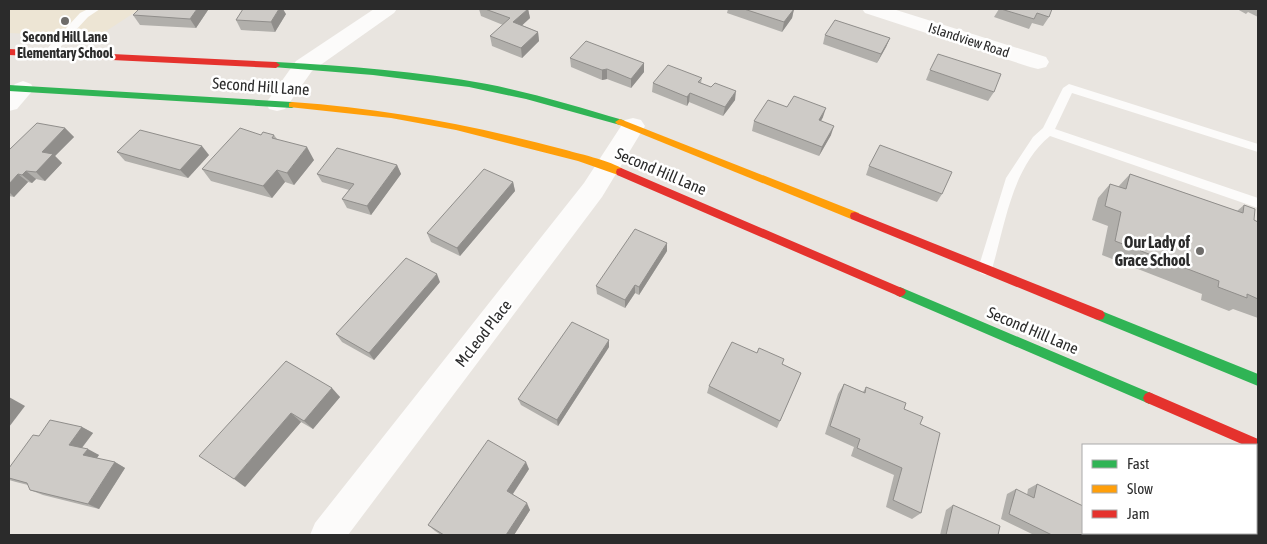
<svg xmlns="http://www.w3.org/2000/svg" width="1267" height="544" viewBox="0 0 1267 544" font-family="'Asap Condensed',sans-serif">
<rect width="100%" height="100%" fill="#e9e5e0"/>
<!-- education -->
<polygon fill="#ede5d4" points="9,9 140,9 97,37 9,33"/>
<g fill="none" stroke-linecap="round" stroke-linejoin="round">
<!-- lane -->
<g fill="#fcfbfa" fill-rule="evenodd">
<polygon points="88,9 100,9 88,17 52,56 44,56 43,54 44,52 80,13"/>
<path d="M1069,84L1258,144V152L1072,93L1055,129L1258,198V208L1050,136C1012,167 1005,225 992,269L990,273L985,275L980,273L978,269L1006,178L1033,137L1043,128L1063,88Z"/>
</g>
<!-- street -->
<g fill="#fcfbfa" fill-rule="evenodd">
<polygon points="374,9 397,9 394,13 312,71 285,109 277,111 269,109 266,103 296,61"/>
<polygon points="862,9 893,9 1046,57 1049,62 1046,67 1038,69 1030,67 865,13"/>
<polygon points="23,81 31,84 34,89 17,109 9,111 9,90 15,84"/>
<polygon points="633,118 641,120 645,126 602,197 348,535 310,535 315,523 584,183 625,120"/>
</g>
<!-- fast -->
<g fill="#30b455" fill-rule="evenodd">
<path d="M276,62C347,66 418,71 487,84C533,93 579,107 623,120L625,122L620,125L526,99L469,87L373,75L273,67V63Z"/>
<polygon points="9,85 292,102 297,105 292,108 9,91"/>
<polygon points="900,287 1153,394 1155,398 1153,402 1149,404 1145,402 896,295 894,292 896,289"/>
<polygon points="1099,310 1258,374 1258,386 1095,319 1093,315 1095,311"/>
</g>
<!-- slow -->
<g fill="#ff9f0a" fill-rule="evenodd">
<path d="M292,102C389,109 472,125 566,150C579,154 618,162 626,172L621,176L578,161L456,130L391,118L289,107V103Z"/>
<polygon points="620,119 859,213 860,216 859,219 851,219 617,124 615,122"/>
</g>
<!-- jam -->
<g fill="#e5322d" fill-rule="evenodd">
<polygon points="9,49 276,62 280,65 276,68 9,55"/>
<polygon points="621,168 904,289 906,292 904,295 900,297 896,295 617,175 616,172 617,169"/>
<polygon points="855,212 1103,311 1105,315 1103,319 1099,320 1095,319 851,219 850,216 851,213"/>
<polygon points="1149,392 1258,439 1258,451 1256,450 1256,445 1244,445 1145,402 1143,398 1145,394"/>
</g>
</g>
<!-- wall -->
<g fill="#b1afab">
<polygon points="139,9 207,9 208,10 196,28 140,25 133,15"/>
<polygon points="479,9 528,9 530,18 522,25 538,32 539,41 522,58 492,46 490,36 503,25 481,16"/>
<polygon points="728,9 794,9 792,18 782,32 727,13"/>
<polygon points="999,9 1050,9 1049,17 1043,26 1032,23 1029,29 994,17"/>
<polygon points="1237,9 1258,9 1258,17 1248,12 1246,14"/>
<polygon points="286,14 275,32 241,30 236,20"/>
<polygon points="825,35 890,38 886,47 877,63 823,44"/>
<polygon points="570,58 644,63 644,72 631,88 607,79 602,80 571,67"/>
<polygon points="930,70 994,92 988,101 926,80"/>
<polygon points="702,78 701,83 735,100 723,116 689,102 687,106 652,92 653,83"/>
<polygon points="787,107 823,117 821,121 831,135 819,156 752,131 754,121"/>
<polygon points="65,128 74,137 55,156 62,163 45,181 36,179 32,183 28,182 14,197 9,196 9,150"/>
<polygon points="261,135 274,135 277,139 314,160 294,185 285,182 272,198 211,181 202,169"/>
<polygon points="117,152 209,155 188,178 125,161"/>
<polygon points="397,165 401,174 371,215 347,208 342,199 349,190 322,182 317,174"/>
<polygon points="869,166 942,194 937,202 866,175"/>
<polygon points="1130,174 1237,211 1244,205 1254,220 1258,222 1258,318 1233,309 1229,311 1201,300 1202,294 1102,255 1108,226 1092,220 1098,198 1110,184 1118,187"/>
<polygon points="513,182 515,191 460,256 431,242 427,233"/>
<polygon points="667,251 639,295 635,293 625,308 597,294 596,286"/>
<polygon points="440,282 374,360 342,342 336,334"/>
<polygon points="609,347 558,426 521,405 518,399"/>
<polygon points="286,361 340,397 313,429 301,422 245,487"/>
<polygon points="782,364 801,373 777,428 707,393 709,386"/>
<polygon points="844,384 863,392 866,387 904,409 920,424 921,513 912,519 886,507 894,475 851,456 854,447 825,434 838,394"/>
<polygon points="82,427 93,433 82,448 99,455 96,458 115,462 125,468 99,509 43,495 30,490 28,485 16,482 9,480 9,468 39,436"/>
<polygon points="529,469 513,494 530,510 514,535 441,535 435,531 428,525"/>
<polygon points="1037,484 1083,533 1101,535 1034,535 1001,519 1007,494 1016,489 1027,495 1028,489"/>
<polygon points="953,505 998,535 940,535 946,510"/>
<polygon points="1132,533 1171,533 1176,535 1132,535"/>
</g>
<!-- shaded-wall -->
<g fill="#908e8b">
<polygon points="197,9 207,9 208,10 196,28 190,19"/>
<polygon points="279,9 283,9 286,14 275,32 271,22"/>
<polygon points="528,9 530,18 515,32 513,22"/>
<polygon points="794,9 792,18 782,32 784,22"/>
<polygon points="538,32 539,41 522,58 521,48"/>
<polygon points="890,38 886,47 877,63 881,54"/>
<polygon points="644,63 644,72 631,88 631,79"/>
<polygon points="607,69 607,79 602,80 602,70"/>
<polygon points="736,91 735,100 723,116 725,107"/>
<polygon points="690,93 689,102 687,106 687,97"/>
<polygon points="826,108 823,117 816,129 819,120"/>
<polygon points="834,126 831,135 819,156 822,147"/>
<polygon points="65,128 74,137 55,156 62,163 45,181 36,172 42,152"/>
<polygon points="202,146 209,155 188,178 180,170"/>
<polygon points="307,147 314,160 294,185 287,173"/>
<polygon points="397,165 401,174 371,215 367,206"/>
<polygon points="277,170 285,182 272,198 263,186"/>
<polygon points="26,171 36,179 32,183 22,175"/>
<polygon points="18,174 28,182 14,197 9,192 9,184"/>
<polygon points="513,182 515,191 460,256 457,248"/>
<polygon points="667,243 667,251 639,295 639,287"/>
<polygon points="437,274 440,282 374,360 369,353"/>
<polygon points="635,285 635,293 625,308 625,300"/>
<polygon points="609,340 609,347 558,426 557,420"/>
<polygon points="332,388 340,397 313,429 304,421"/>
<polygon points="9,397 25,406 9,427"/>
<polygon points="291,413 301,422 245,487 234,479"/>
<polygon points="82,427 93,433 80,450 69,445"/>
<polygon points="88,449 99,455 95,461 83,455"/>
<polygon points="115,462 125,468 99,509 88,504"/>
<polygon points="526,462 529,469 510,498 507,491"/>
<polygon points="527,503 530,510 514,535 506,535"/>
</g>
<!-- building -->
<g fill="#cecbc7" stroke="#908e8b">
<polygon points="139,9 197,9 190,19 133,15"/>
<polygon points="243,9 279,9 271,22 236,20"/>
<polygon points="485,9 528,9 513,22 538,32 521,48 490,36 510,18"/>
<polygon points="744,9 794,9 784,22"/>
<polygon points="1001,9 1052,9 1049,17 1037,13 1034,19"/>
<polygon points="835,20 890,38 881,54 825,35"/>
<polygon points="586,41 644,63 631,79 607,69 602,70 570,58"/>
<polygon points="938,54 1001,74 994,92 930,70"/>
<polygon points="668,65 702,78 698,82 711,87 715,83 736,91 725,107 690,93 687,97 653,83"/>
<polygon points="794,96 826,108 819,120 834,126 822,147 754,121 768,100 787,107"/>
<polygon points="37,123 65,128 42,152 53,154 36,172 26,171 22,175 18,174 9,184 9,150"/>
<polygon points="240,128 261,135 263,132 274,135 272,138 307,147 287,173 277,170 263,186 202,169"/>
<polygon points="140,130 202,146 180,170 117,152"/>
<polygon points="880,145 952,172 942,194 869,166"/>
<polygon points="337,148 397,165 367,206 342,199 354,184 317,174"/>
<polygon points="484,169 513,182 457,248 427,233"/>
<polygon points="1130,174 1243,213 1244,205 1255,209 1254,220 1258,222 1258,299 1247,294 1247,298 1218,287 1219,281 1115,241 1121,212 1105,206 1110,184 1126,189"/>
<polygon points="635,229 667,243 639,287 635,285 625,300 596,286"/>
<polygon points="406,258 437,274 369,353 336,334"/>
<polygon points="572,322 609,340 557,420 518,399"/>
<polygon points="732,342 757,353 759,348 784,359 782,364 801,373 780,421 709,386"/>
<polygon points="286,361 332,388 304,421 291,413 234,479 199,456"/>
<polygon points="844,384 865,393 866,387 906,403 904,409 923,417 920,424 940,433 921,513 893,500 902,468 857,448 860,439 830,426"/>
<polygon points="50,420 82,427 69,445 88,449 83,455 115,462 88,504 30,490 27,483 9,478 9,468 33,435 39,436"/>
<polygon points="488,440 526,462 507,491 527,503 506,535 444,535 428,525"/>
<polygon points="1037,484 1083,506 1083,533 1096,533 1101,535 1052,535 1009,514 1016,489 1034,498"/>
<polygon points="953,505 1000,526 998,535 946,535"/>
<polygon points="1143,533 1171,533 1176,535 1143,535"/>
</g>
<!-- markers -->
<g fill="#6e6c6a" stroke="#fff" stroke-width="2">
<circle cx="65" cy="21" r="5"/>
<circle cx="1200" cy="251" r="5"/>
</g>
<g text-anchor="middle" stroke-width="5" stroke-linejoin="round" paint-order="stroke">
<!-- far-poi labels -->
<g font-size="14" font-weight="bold" fill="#2b2b2b" stroke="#fff">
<text x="65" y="42">Second Hill Lane<tspan x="65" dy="16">Elementary School</tspan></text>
</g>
<!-- far-street labels -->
<g font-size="14" fill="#2b2b2b" stroke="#fff">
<text transform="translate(969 40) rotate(18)" y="5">Islandview Road</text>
</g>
<!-- street labels -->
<g font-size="16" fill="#2b2b2b" stroke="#fff">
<text transform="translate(261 86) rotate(4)" y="6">Second Hill Lane</text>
<text transform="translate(661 171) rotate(23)" y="6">Second Hill Lane</text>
<text transform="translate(1033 330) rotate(23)" y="6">Second Hill Lane</text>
<text transform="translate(483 333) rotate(-52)" y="6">McLeod Place</text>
</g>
<!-- poi labels -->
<g font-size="16" font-weight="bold" fill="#2b2b2b" stroke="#fff" text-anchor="end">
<text x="1190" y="248">Our Lady of<tspan x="1190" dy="18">Grace School</tspan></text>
</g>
</g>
<!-- border -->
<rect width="1267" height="544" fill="none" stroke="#2b2b2b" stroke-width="20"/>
<!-- legend -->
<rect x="1082" y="444" width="175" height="90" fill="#ffffff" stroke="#aaaaaa"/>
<rect x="1092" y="460" width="25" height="8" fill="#30b455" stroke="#aaaaaa"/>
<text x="1127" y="469" font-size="15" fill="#2b2b2b">Fast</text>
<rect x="1092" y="485" width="25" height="8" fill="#ff9f0a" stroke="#aaaaaa"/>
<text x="1127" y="494" font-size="15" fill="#2b2b2b">Slow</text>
<rect x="1092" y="510" width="25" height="8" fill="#e5322d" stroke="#aaaaaa"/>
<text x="1127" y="519" font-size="15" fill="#2b2b2b">Jam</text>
</svg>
